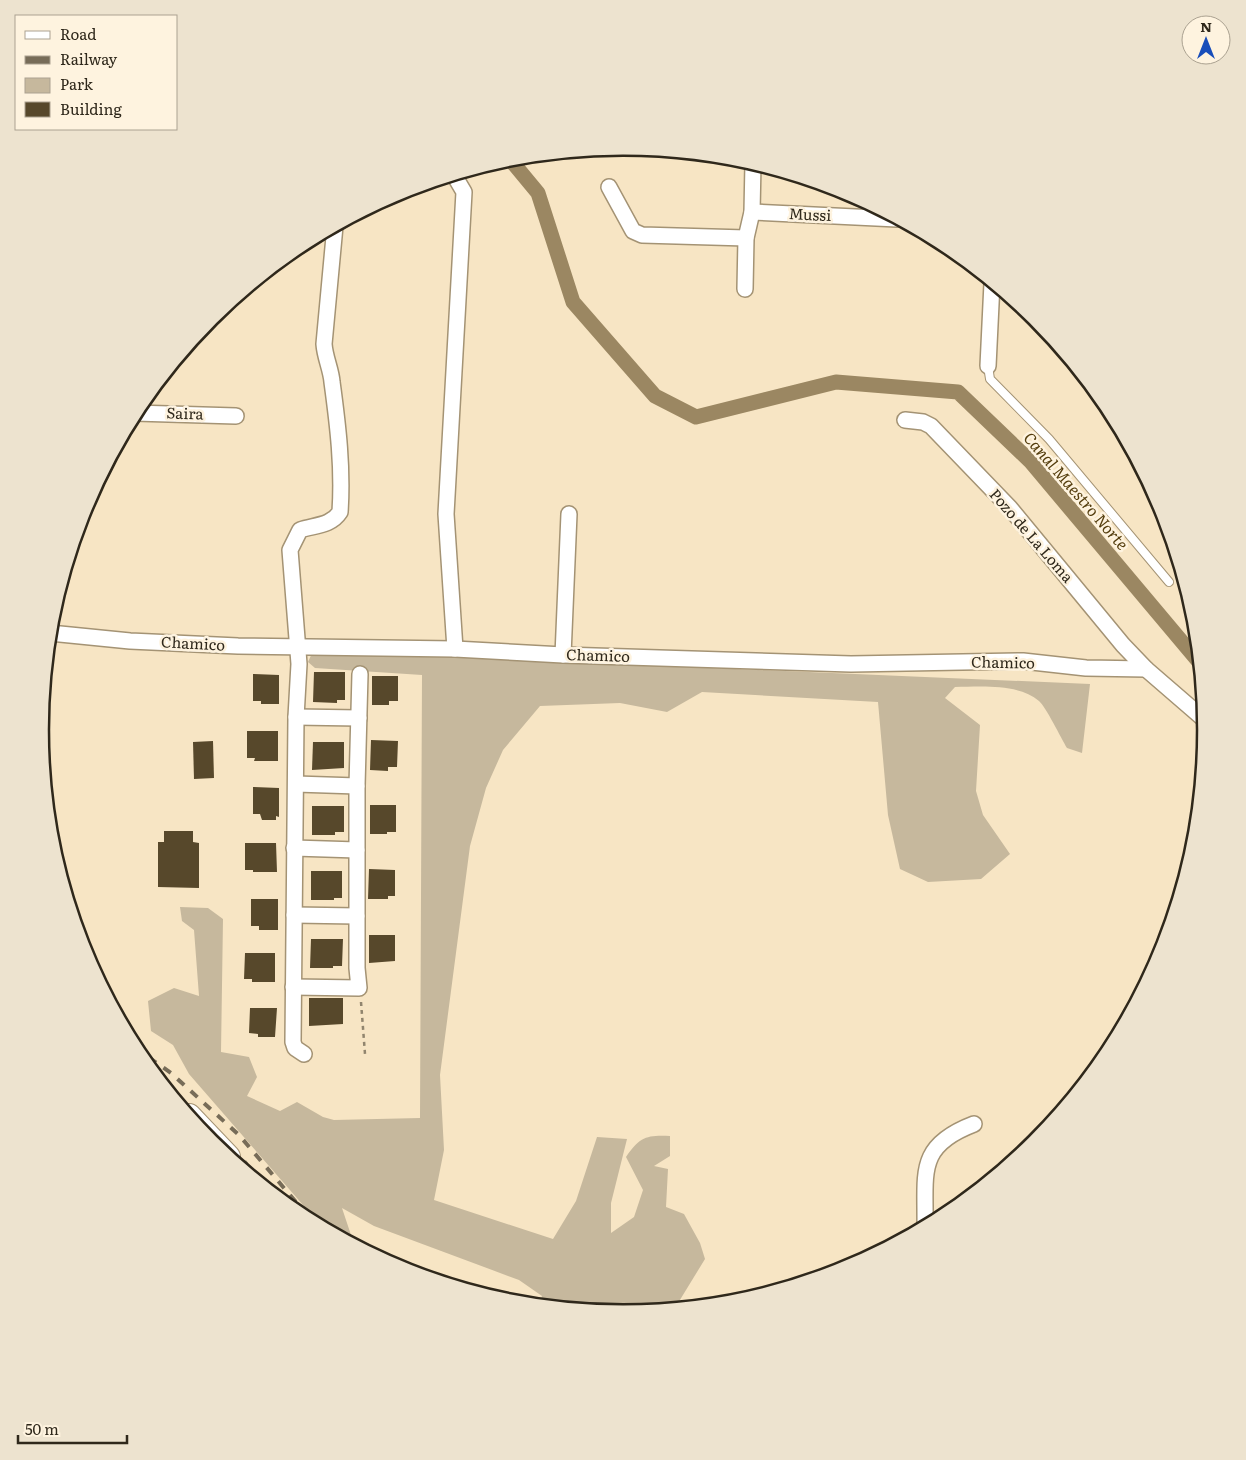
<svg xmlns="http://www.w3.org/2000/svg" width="1246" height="1460" viewBox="0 0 1246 1460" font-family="Literata,serif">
<rect width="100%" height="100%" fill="#f7e5c4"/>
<!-- green -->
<path fill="#c6b89d" d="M313,651L1090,684L1082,753L1067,748C1061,738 1046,707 1039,701C1018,683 980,687 955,687L945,698L980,725L976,791L983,815L1010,854L981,879L928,882L900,869L888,815L878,702L702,692L667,712L620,703L540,706L503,750L486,788L470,846L440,1075L444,1150L434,1200L553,1239L576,1201L597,1137L627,1139L611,1203V1233L634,1217L643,1190L626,1157C640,1137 646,1135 670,1136V1156L654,1166L668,1169L666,1207L684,1214L700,1243L705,1259L675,1308L623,1313L539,1305L542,1296L519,1280L374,1226L342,1208L354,1244L323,1228L189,1074L173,1045L151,1031L148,1001L174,988L199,996L194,930L182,921L180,907L208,908L223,919L221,1052L249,1057L257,1077L247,1096L280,1111L297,1102L323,1117L334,1120L420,1118L422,675L315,668L308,662Z"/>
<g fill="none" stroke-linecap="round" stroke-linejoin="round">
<!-- canal -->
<polyline stroke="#9b8762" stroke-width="15" points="509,158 538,193 573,302 655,396 696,417 836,382 958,392 1030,461 1199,662"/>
</g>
<!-- building -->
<g fill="#57482b">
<polygon points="314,672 345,672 345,700 337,700 337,703 313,702"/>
<polygon points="253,674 279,675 279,704 261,704 261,701 253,701"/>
<polygon points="372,676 398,676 398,701 389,701 389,705 372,705"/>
<polygon points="247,731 278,731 278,761 254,761 255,758 247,758"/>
<polygon points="371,740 398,741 397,767 388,767 388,771 370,770"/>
<polygon points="213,741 214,778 194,779 193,742"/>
<polygon points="313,742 344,742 344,768 312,770"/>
<polygon points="253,787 279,788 279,817 276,816 276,820 262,820 260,814 253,814"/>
<polygon points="370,805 396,805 396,832 387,832 387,834 370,834"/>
<polygon points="312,806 344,806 344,832 335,832 335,835 312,835"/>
<polygon points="164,831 193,831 193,842 199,843 199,888 158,887 158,842 164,842"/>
<polygon points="245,843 276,843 277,872 253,872 253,870 245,870"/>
<polygon points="369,869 395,870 395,896 388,896 388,899 368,899"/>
<polygon points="311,871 342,871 342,898 334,898 334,900 311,900"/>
<polygon points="251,899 278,899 278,930 259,930 259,926 251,926"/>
<polygon points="369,935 395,935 395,961 369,963"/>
<polygon points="311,939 343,939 342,966 333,966 333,968 310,968"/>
<polygon points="245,953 275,953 275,982 252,982 252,979 244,979"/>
<polygon points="309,998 343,998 343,1024 309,1026"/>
<polygon points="250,1008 277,1008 275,1037 258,1037 258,1034 249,1033"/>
</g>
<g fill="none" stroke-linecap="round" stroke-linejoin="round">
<defs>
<polyline id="lane" points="988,366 990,379 1049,439 1169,582"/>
<g id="street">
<polyline points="454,175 464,192 446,514 455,649"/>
<polyline points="609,187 633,231 642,235 746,238"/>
<polyline points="752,212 897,219"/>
<polyline points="745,289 746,238 752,212 753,163"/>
<polyline points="988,366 992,283"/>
<polyline points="135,413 236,416"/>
<polyline points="905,420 923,422 931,426 1010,508 1123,645 1146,669 1205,720"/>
<polyline points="50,633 130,641 238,646 455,649 563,655 851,664 1023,661 1086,668 1146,669"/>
<polyline points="563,655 569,514"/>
<polyline points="296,717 359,718"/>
<polyline points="296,784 357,786"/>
<polyline points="294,848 357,850"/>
<polyline points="294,915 357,916"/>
<polyline points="293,987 359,988 357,968 357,786 360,674"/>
<path d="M304,1054L295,1048L293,1042L296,717L299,664L290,550L300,530C315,525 331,526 340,512C343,468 338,426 332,382C331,369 325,358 324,344L335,226"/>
<path d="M925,1227C926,1173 916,1146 974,1124"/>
</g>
<polyline id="primary" points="189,1116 228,1157"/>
</defs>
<!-- lane casing -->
<use href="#lane" stroke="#a49374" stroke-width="10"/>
<!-- street casing -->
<use href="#street" stroke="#a49374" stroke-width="18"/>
<!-- primary casing -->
<use href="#primary" stroke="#a49374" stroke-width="26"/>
<!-- path -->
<g stroke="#91856e" stroke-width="2.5" stroke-dasharray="4 4" stroke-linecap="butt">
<polyline points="361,1002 365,1054"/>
<polyline points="154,1073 183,1099"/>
<polyline points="245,1161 268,1189"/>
</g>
<!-- lane -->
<use href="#lane" stroke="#fff" stroke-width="8"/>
<!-- street -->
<use href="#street" stroke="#fff" stroke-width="15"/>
<!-- primary -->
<use href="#primary" stroke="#fff" stroke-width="24"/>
<!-- rail -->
<polyline stroke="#776c58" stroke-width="4" stroke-dasharray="9 9" stroke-linecap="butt" points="134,1047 171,1073 239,1135 312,1221"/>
</g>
<g text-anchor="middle" stroke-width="5" stroke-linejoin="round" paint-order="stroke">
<!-- street labels -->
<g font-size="15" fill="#2f281b" stroke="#fef3df">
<text transform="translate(810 215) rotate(3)" y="5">Mussi</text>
<text transform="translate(185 414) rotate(2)" y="5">Saira</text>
<text transform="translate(1031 536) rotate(49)" y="5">Pozo de La Loma</text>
<text transform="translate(193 644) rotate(3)" y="5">Chamico</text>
<text transform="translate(598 656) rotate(2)" y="5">Chamico</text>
<text transform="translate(1003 663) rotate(1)" y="5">Chamico</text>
</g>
<!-- water labels -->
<g font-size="16" font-style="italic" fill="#543d0d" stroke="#fef3df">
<text transform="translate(1076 491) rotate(49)" y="6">Canal Maestro Norte</text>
</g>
</g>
<!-- crop -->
<path d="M0 0H1246V1460H0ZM49 730a574 574 0 1 1 1148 0a574 574 0 1 1-1148 0Z" fill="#ede3cf" fill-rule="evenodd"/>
<path fill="none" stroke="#2f281b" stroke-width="2.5" d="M49 730a574 574 0 1 1 1148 0a574 574 0 1 1-1148 0Z"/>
<!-- legend -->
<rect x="15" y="15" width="162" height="115" fill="#fef3df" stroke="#aba291"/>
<rect x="25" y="31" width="25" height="8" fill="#ffffff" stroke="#aba291"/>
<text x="60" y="40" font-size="15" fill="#2f281b">Road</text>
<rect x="25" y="56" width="25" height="8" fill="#776c58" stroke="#aba291"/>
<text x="60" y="65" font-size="15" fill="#2f281b">Railway</text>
<rect x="25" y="78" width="25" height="15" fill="#c6b89d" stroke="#aba291"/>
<text x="60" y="90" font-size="15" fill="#2f281b">Park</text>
<rect x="25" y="102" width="25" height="15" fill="#57482b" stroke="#aba291"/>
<text x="60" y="115" font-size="15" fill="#2f281b">Building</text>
<!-- north arrow -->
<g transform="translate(1206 40)"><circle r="24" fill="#fef3df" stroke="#aba291"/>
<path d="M0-4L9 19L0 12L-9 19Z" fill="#194eba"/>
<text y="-8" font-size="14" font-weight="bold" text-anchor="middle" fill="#2f281b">N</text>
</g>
<!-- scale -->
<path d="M18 1435v8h109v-8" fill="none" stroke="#2f281b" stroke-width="2.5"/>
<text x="25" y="1435" font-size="15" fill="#2f281b" stroke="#fef3df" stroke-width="4" paint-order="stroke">50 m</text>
</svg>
